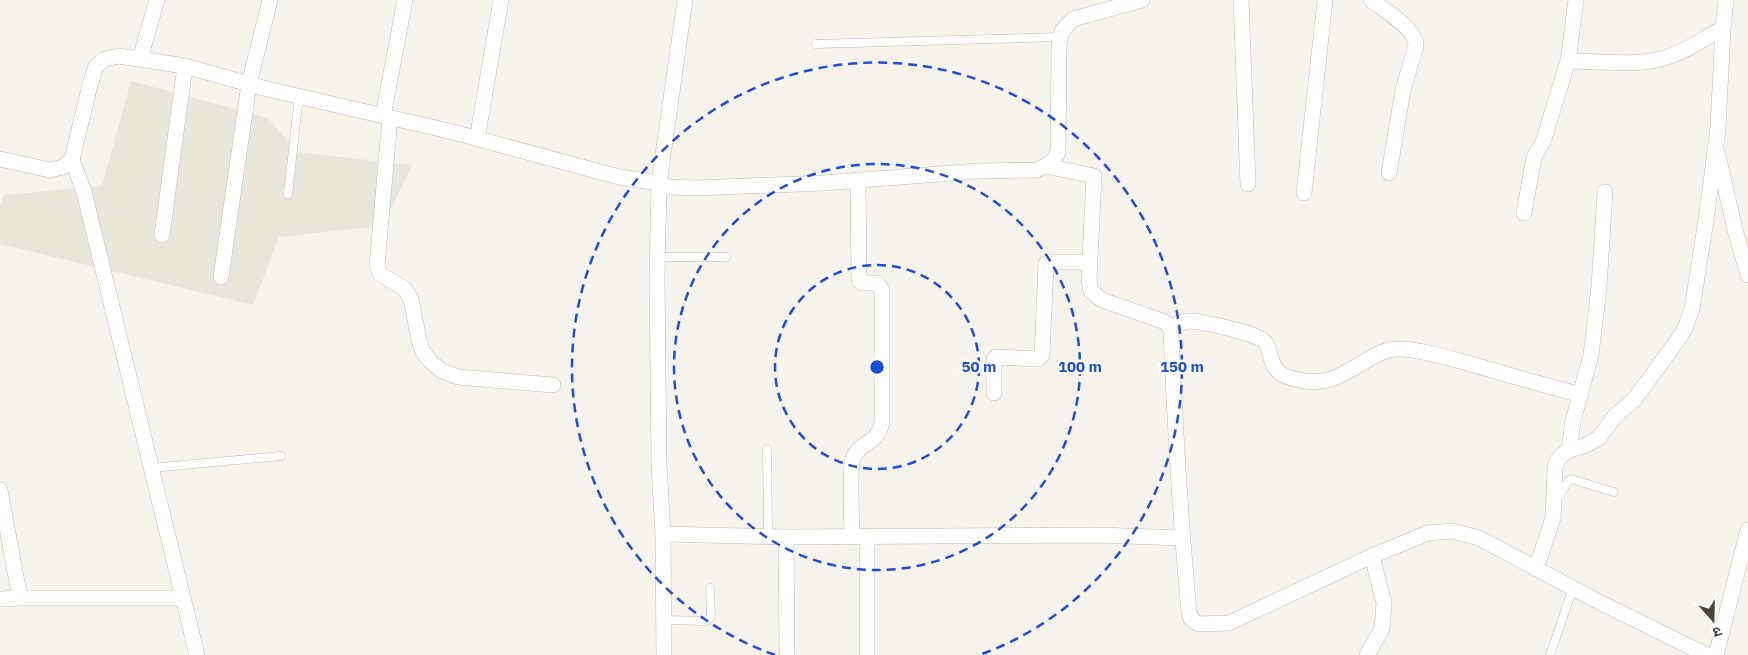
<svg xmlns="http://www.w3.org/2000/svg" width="1748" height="655" viewBox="0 0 1748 655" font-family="'IBM Plex Sans','Noto Sans Devanagari',sans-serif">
<rect width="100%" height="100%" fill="#f6f3ec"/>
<!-- residential -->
<polygon fill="#eae5da" points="131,81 268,118 297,152 412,165 383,226 279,237 253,305 0,244 0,206 4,195 102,186"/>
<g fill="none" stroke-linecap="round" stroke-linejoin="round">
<defs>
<g id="service">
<polyline points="816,44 1060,37"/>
<polyline points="288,194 299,96"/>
<polyline points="657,257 726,257"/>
<polyline points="767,449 768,537"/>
<polyline points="151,468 281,456"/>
<path d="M1555,500C1564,495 1563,483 1571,479L1614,492"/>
<polyline points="664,620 706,621 711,617 710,588"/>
<polyline points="1550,655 1573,588"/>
</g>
<g id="minor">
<polyline points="1241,0 1248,184"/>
<path d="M1371,0C1384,10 1417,29 1416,46L1403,90L1389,173"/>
<polyline points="140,59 157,0"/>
<path d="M1568,61C1594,61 1637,66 1660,59C1682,54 1703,39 1723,28"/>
<polyline points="383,116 405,0"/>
<polyline points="390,118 377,265 380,274 405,289 411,299 419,340 423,352 431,362 442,371 458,377 553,385"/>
<polyline points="477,139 501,0"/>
<polyline points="1718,155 1735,230 1748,275"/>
<polyline points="0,159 50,170 63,167 72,159 90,85 96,66 105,59 119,56 185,66 263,88 453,132 619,177 659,183 669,187 696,188 823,183 978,171 1037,170 1052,162 1058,152 1059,46 1062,31 1073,19 1142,0"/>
<polyline points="72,159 84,192 197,655"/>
<path d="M1046,166L1094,176L1089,280L1091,291L1102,300L1165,322L1170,327L1171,333C1175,426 1180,518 1189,611L1191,619L1198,624L1229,623L1372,556L1428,533L1452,531L1479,538L1601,603L1707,655"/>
<polyline points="1304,193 1325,0"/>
<polyline points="1524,213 1534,157 1543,142 1568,61 1576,0"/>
<polyline points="162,235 185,66"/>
<polyline points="221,277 249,84 270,0"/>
<path d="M1170,327C1177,324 1183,321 1191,321C1205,322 1255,333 1264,341C1268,345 1269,350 1270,355C1275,373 1281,376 1299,380C1328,387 1345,373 1369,359C1378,354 1386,349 1397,349C1417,348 1452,359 1471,364C1508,375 1545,385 1581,395"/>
<polyline points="994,393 994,359 996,357 1038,359 1042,355 1046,264 1049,262 1090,262"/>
<polyline points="1569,450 1573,421 1591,355 1599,287 1605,192"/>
<polyline points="0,490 20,598"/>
<polyline points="663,534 786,537 1097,535 1182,538"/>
<polyline points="867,536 867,655"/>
<polyline points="786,537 787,655"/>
<path d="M852,537C852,521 849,470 853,458C860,441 878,445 882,422V290L877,283H862L859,281L858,180"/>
<polyline points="1536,569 1553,518 1555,468 1558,460 1563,454 1569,450 1584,446 1599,438 1615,416 1634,400 1677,341 1685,328 1692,309 1706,220 1718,128 1723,28 1726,0"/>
<polyline points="0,599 20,598 182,598"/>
<polyline points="664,655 663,534 659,465 657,278 659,183 685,0"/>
<polyline points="1367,655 1382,629 1384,603 1372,556"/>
<polyline points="1716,655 1748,530"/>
</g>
</defs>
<!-- service casing -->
<use href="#service" stroke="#c2bbae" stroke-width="9"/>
<!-- minor casing -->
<use href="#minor" stroke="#c2bbae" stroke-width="16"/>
<!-- service -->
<use href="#service" stroke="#fff" stroke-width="8"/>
<!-- minor -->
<use href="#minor" stroke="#fff" stroke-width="15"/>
</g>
<!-- distance rings -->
<g fill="none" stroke="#1d4ed8" stroke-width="2.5" stroke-dasharray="9 6">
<circle cx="877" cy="367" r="102"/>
<circle cx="877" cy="367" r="203"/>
<path d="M775 655A305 305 0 1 1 979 655"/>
</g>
<circle cx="877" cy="367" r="8" fill="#1d4ed8" stroke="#fff" stroke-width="2.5"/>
<g font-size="15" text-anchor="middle" font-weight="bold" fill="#1d4ed8" stroke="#fff" stroke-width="5" stroke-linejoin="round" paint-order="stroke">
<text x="979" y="372">50 m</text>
<text x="1080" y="372">100 m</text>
<text x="1182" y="372">150 m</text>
</g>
<!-- north arrow -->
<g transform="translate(1713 620) rotate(160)" stroke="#ffffff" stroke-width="4" paint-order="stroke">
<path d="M0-4L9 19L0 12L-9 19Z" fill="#4b4439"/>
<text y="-8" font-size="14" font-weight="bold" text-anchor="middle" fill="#4b4439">उ</text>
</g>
</svg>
